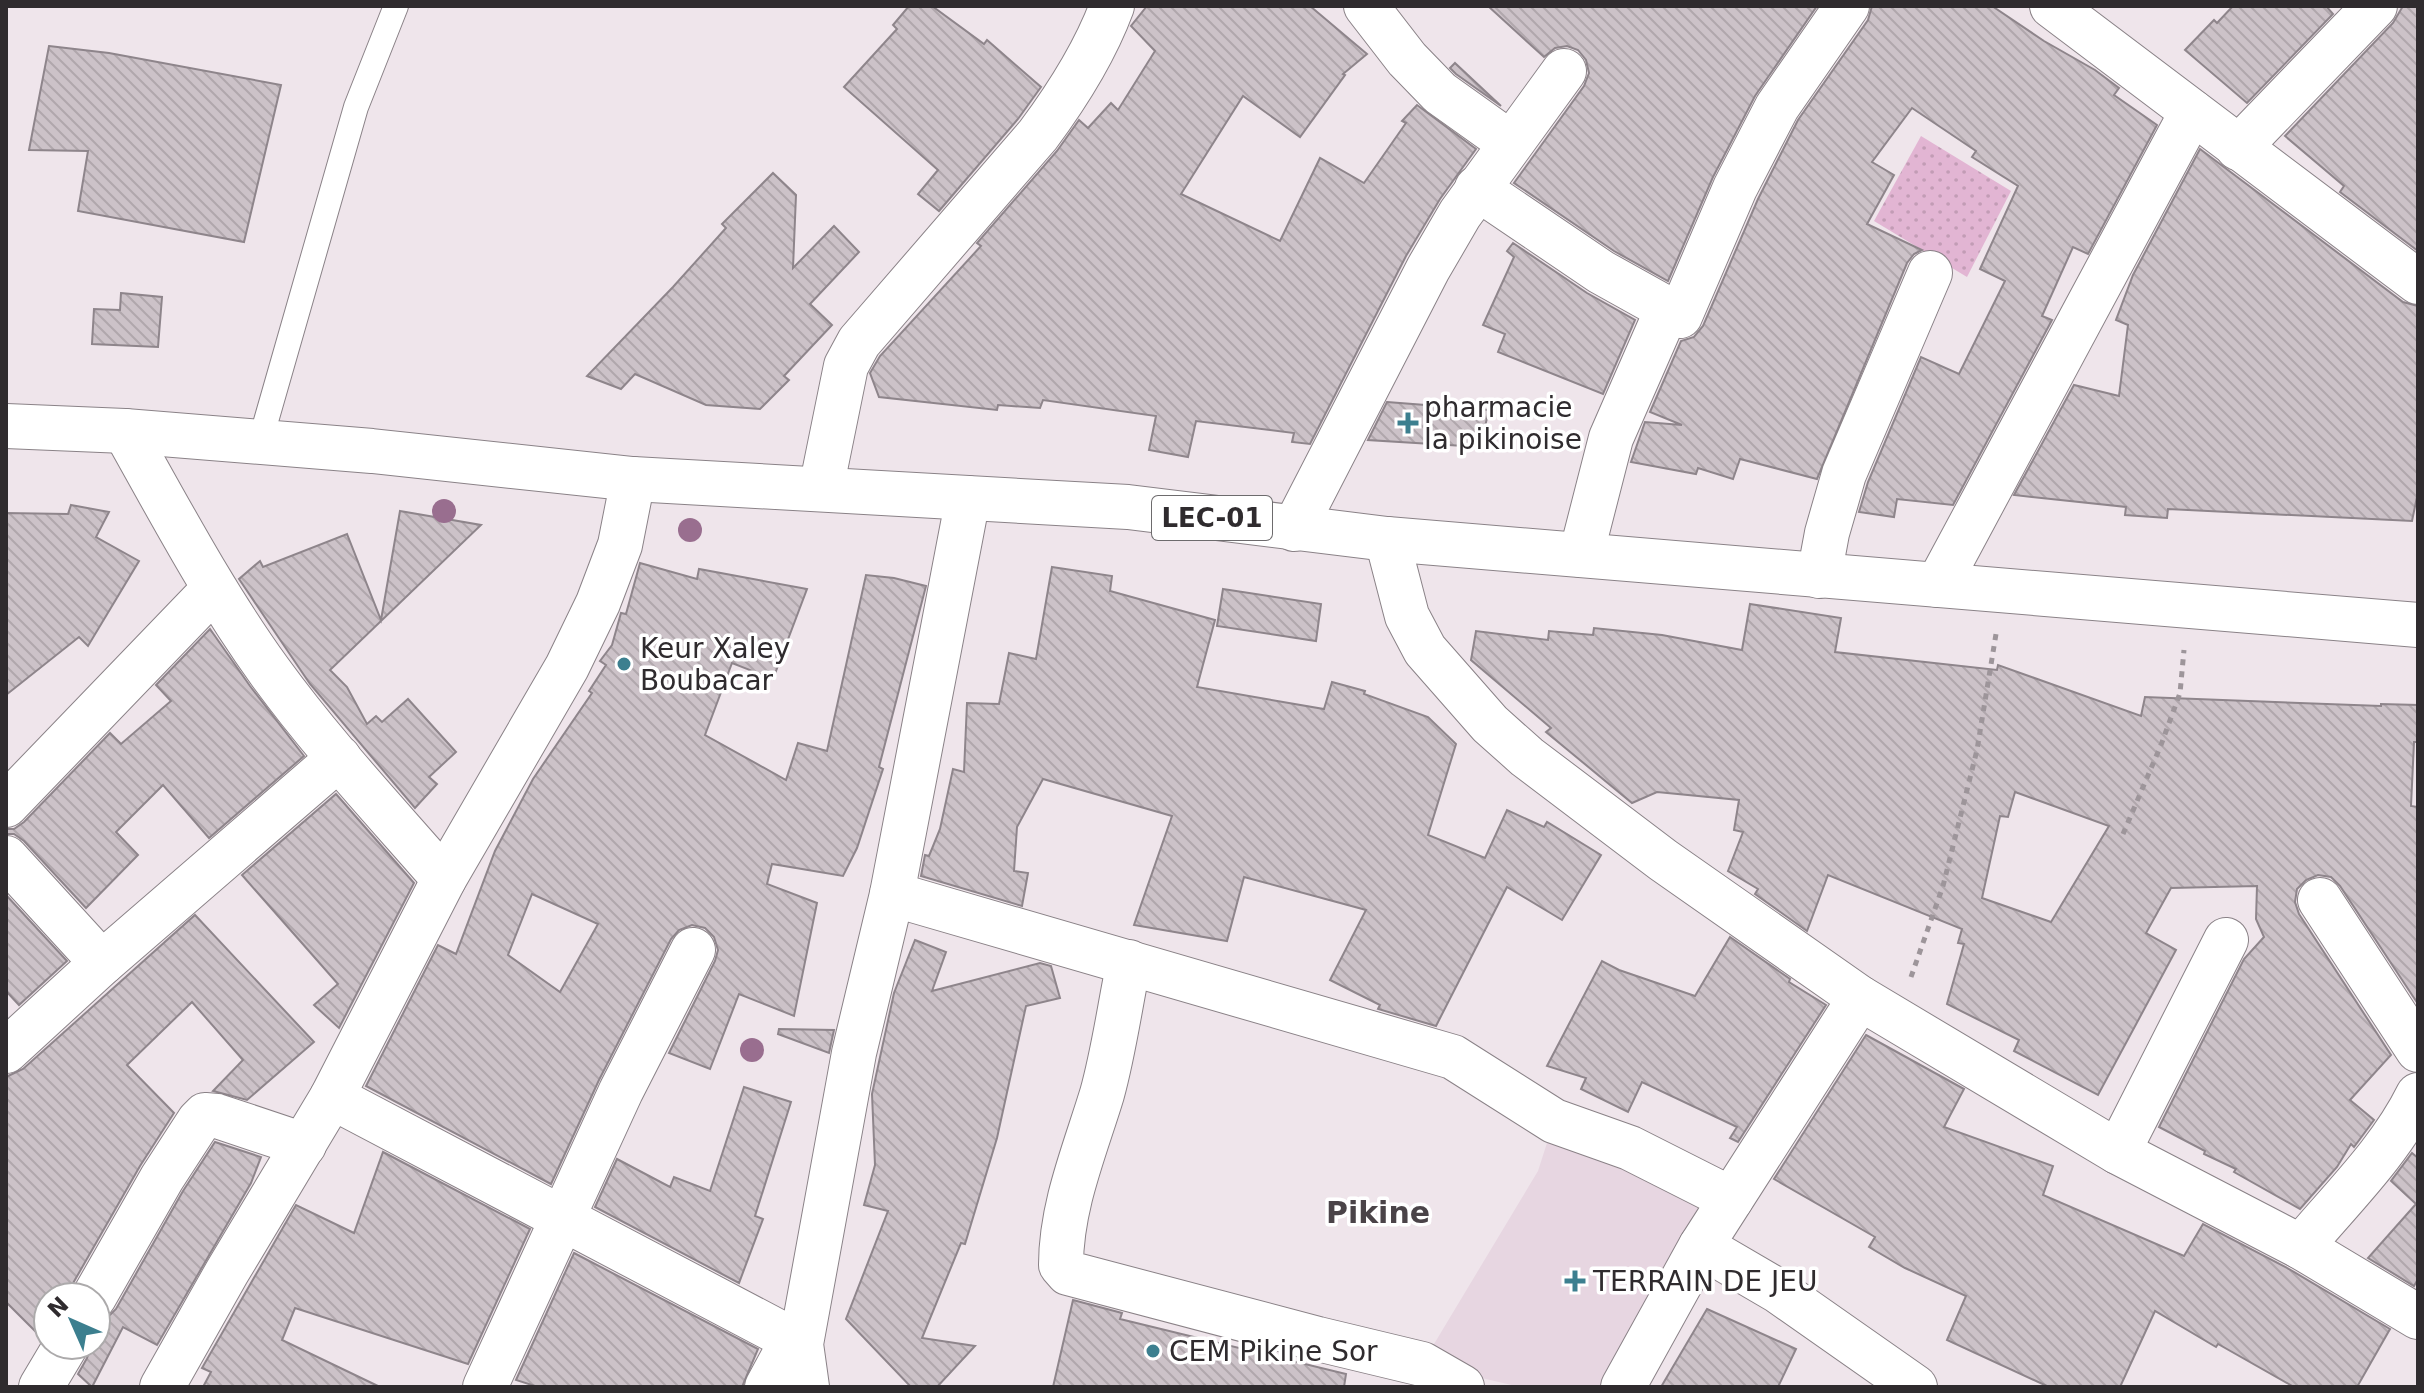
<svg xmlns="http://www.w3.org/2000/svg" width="2424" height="1393" viewBox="0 0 2424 1393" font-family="'DejaVu Sans',sans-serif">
<defs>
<pattern id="grass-dots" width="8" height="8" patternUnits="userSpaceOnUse" patternTransform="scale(2)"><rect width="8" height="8" fill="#e2b5d3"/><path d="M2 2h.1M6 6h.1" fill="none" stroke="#c29cb5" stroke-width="1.8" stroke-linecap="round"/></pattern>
<pattern id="building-back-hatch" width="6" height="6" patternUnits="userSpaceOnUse" patternTransform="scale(2)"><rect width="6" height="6" fill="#ccc2c8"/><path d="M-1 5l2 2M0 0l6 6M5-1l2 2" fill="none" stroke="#b0a7ac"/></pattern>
</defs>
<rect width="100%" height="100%" fill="#efe5eb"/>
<!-- built -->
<polygon fill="#e7d6e1" points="1554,1121 1731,1199 1611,1387 1520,1387 1422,1364 1538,1171"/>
<!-- grass -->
<polygon fill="url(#grass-dots)" points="1921,136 2011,191 1967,277 1874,221"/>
<!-- building -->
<g fill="url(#building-back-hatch)" stroke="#8e858b" stroke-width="2" fill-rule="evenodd">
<polygon points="909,6 932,6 984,44 987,40 1041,87 1018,119 939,211 918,194 938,170 844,87 897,29 893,25"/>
<polygon points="1147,6 1310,6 1367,54 1343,74 1345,75 1300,137 1243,96 1181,194 1280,241 1320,158 1364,183 1406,123 1402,121 1417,105 1476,149 1440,199 1406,256 1310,444 1292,442 1294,433 1196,421 1188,457 1149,450 1156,416 1043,400 1040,408 998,405 997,410 879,397 870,373 880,356 981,246 977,243 1057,151 1079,120 1088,128 1111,103 1118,110 1155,51 1131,26"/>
<polygon points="1488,6 1817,6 1755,96 1713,177 1668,281 1614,251 1514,183 1584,86 1589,73 1586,60 1578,50 1567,46 1555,48 1544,57"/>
<polygon points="1872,6 1992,6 2044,41 2095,70 2119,88 2114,95 2157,125 2088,254 2073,247 2042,316 2052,320 1953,505 1897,499 1894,517 1859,512 1868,482 1921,357 1959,374 2005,281 1980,269 2018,186 1972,157 1976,151 1912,108 1872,162 1894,175 1867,224 1922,250 1914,254 1907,263 1817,479 1740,459 1733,479 1698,468 1696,474 1631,462 1645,422 1682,425 1650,412 1681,341 1694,337 1703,326 1758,199 1798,120 1868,20"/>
<polygon points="2233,6 2326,6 2333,14 2247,103 2185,50 2214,20 2217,23"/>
<polygon points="2403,6 2418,6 2418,251 2340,192 2344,186 2285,136 2393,23"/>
<polygon points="49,46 109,53 281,85 244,242 78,211 88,151 29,150"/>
<polygon points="1455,63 1501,106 1456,74 1450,68"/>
<polygon points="2200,149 2403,302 2418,306 2418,492 2412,521 2168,509 2167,518 2125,515 2126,507 2014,495 2074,385 2119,396 2128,325 2116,320 2133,275"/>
<polygon points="773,173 796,195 793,268 834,226 859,252 810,304 832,325 784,376 789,380 760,409 706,405 635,374 621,389 587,376 673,287 726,228 722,224"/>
<polygon points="1513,243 1587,293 1635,320 1603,394 1498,352 1505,334 1483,325 1514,257 1507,251"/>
<polygon points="121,293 162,297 158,347 92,344 94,309 120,310"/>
<polygon points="1387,402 1489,410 1480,447 1368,440"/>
<polygon points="71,505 109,512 96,537 139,561 88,646 79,637 6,695 6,513 68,514"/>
<polygon points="400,511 481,525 330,670 347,687 367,724 376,716 382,722 408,699 456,752 429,777 437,784 415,808 310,684 239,579 260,561 263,567 347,534 381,620"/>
<path d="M640,563L697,579L699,569L807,589L773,679L732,663L705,735L786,780L798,743L827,751L866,575L894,578L926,586L879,767L883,769L857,848L843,876L772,864L767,884L817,903L794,1016L739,994L710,1069L669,1053L715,961L718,950L714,937L705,928L692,925L679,930L671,939L599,1080L551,1184L366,1086L438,945L456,954L495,851L533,779L592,693L589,691L606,665L600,661L612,645L621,613L626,614ZM532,894L598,924L560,992L508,955Z"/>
<polygon points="1052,567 1112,576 1110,591 1215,620 1197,687 1324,709 1332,682 1365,691 1364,694 1428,717 1456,744 1428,835 1485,858 1507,810 1544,827 1547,822 1601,855 1562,920 1507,887 1436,1026 1378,1009 1380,1005 1330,980 1366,910 1244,877 1227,941 1134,925 1172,816 1043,779 1017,827 1014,871 1028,873 1022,906 921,876 925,855 929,856 940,829 953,769 964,772 967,703 999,704 1009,653 1036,659"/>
<polygon points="1223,589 1321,604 1316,641 1217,626"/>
<path d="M1750,604L1841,618L1835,652L1997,670L1998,665L2141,716L2145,697L2381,706V704L2418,705V742H2414L2411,806L2418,807V1004L2340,886L2331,877L2318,875L2306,880L2297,889L2295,902L2299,914L2391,1055L2350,1100L2374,1120L2354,1147L2351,1144L2337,1167L2300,1209L2234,1172L2236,1169L2204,1154L2205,1151L2159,1127L2244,959L2264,937L2256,919L2257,886L2171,888L2146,933L2176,950L2098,1095L2014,1051L2019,1040L1947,1004L1964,944L1958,943L1962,929L1828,875L1807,931L1755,894L1758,889L1728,871L1743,832L1734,830L1739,800L1657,792L1632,803L1546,732L1551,728L1471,660L1476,631L1548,640L1549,631L1593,635L1594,628L1662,635L1742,650ZM2015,792L2109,826L2051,922L1982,898L2000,816L2008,817Z"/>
<polygon points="210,629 250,686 304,756 209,838 163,785 116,832 138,855 86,908 24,841 14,834 6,834 6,829 14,829 24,822 110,733 121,744 171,701 156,685"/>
<polygon points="336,794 414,883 339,1028 314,1005 338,984 242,875"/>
<polygon points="6,895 67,961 19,1005 6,991"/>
<polygon points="195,915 314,1042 247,1100 213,1091 243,1060 192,1002 127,1065 174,1113 140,1166 72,1285 69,1297 48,1297 48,1329 41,1337 6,1302 6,1077 23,1069"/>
<polygon points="1730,937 1790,979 1789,982 1826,1005 1738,1142 1730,1138 1737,1127 1642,1082 1628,1112 1581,1089 1586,1078 1547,1066 1602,961 1619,970 1695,996"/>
<polygon points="915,940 946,952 932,991 1040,963 1051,966 1060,998 1026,1006 997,1138 965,1244 961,1243 922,1338 975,1346 937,1387 911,1387 846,1319 888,1211 864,1205 875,1165 872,1094 894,993"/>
<polygon points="779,1029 834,1030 829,1053 778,1034"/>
<polygon points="1866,1035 1964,1089 1944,1127 2053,1166 2043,1195 2184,1256 2203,1224 2289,1269 2390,1329 2357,1387 2294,1387 2218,1344 2216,1347 2155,1311 2120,1387 2049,1387 1947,1340 1966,1296 1905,1268 1869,1247 1875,1237 1774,1179"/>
<polygon points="744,1087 791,1102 755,1216 763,1219 739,1283 595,1207 617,1159 670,1187 674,1177 710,1191"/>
<polygon points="215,1142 261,1157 251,1183 157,1345 123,1327 92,1387 78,1374 87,1358 91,1345 96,1345 96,1322 107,1318 116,1309 183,1191"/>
<polygon points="383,1152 530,1229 468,1364 295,1308 282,1340 380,1387 203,1387 211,1372 202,1368 296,1205 354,1233"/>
<polygon points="2412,1153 2418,1158 2418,1279 2414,1286 2368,1258 2416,1204 2391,1181"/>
<polygon points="574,1253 758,1349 742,1387 538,1387 516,1380"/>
<polygon points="1073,1300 1122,1313 1120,1319 1346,1374 1344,1387 1053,1387"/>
<polygon points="1707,1309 1796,1349 1778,1387 1661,1387"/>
</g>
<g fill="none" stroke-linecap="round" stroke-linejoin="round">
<defs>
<polyline id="service" points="260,442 356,107 396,6"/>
<g id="minor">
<polyline points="1366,6 1407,59 1440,93 1510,143"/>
<polyline points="2052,6 2418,282"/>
<polyline points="2238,148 2375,6"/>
<polyline points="1477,188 1601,272 1680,316 1735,188 1777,107 1847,6"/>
<path d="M125,431C171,513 215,596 270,672C323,745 385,811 444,879"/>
<path d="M821,489L846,366L859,342L1038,135C1067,96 1095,52 1112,6"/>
<polyline points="1294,529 1428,269 1460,214 1564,71"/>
<polyline points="1387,539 1407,616 1425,650 1490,724 1527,757 1663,860 1860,998 2118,1152 2301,1247 2418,1317"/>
<polyline points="1581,555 1611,438 1667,310"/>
<polyline points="1819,576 1827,533 1844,474 1930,273"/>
<polyline points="1938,585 2192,112"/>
<polyline points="6,805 214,589"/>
<polyline points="6,858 102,963"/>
<polyline points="892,894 1453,1057 1554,1121 1630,1148 1731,1199"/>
<polyline points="2320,900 2418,1050"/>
<path d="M1129,962C1120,1005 1114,1051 1102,1094C1085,1150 1061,1206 1061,1265L1068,1273L1318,1339L1422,1364L1462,1387"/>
<polyline points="6,1051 102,963 339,758"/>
<polyline points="332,1097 801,1344"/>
<polyline points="2118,1152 2226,940"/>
<polyline points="1701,1246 1778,1291 1915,1387"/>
<path d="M2301,1247C2341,1199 2390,1152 2418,1095"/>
<polyline points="94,1297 162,1178 199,1121 205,1115 217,1116 304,1145"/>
<polyline points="41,1387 66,1345"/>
<polyline points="162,1387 227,1272 332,1097 444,879 567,667 598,603 620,545 633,479"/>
<polyline points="485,1387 621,1091 693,950"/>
<polyline points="767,1387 793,1339"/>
<polyline points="807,1387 801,1344 854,1053 892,894 968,498"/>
<polyline points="1623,1387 1701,1246 1860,998"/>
</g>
<polyline id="trunk" points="6,426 125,431 372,451 633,479 1128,507 1387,539 2418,625"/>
</defs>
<!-- service casing -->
<use href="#service" stroke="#8a8287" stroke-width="26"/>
<!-- minor casing -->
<use href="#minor" stroke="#8a8287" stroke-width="46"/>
<!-- trunk casing -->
<use href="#trunk" stroke="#8a8287" stroke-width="46"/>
<!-- path -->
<g stroke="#9d959a" stroke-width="5" stroke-dasharray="6 6" stroke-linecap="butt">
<polyline points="2123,834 2161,745 2180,693 2184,650"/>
<polyline points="1911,977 1943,886 1977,750 1996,634"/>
</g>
<!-- service -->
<use href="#service" stroke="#fff" stroke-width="24"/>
<!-- minor -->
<use href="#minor" stroke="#fff" stroke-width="44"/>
<!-- trunk -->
<use href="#trunk" stroke="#fff" stroke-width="44"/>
</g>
<!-- trees -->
<g fill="#996e8f">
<circle cx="444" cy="511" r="12"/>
<circle cx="690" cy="530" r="12"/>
<circle cx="752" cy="1050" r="12"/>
</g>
<!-- markers -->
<g fill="#3c7f8f" stroke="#fff" stroke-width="3">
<path d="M1404 411h8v8h8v8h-8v8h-8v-8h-8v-8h8z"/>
<circle cx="624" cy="664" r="8"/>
<path d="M1571 1269h8v8h8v8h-8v8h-8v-8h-8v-8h8z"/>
<circle cx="1153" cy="1351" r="8"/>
</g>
<g text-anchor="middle" stroke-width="7" stroke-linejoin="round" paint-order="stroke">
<!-- shield labels -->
<rect fill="#fff" stroke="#6d6b6d" stroke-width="2" x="1152" y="496" width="120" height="44" rx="6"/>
<g font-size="26" font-weight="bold" fill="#2f2b2e">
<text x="1212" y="527">LEC-01</text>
</g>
<!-- poi labels -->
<g font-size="28" fill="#2f2b2e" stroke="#fff" text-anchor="start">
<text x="1424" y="417">pharmacie<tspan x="1424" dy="32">la pikinoise</tspan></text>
<text x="640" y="658">Keur Xaley<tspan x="640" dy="32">Boubacar</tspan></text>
<text x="1593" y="1291">TERRAIN DE JEU</text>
<text x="1169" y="1361">CEM Pikine Sor</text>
</g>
<!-- neighbourhood labels -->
<g font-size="30" font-weight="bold" fill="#4a4348" stroke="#fff">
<text x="1378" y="1223">Pikine</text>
</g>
</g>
<!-- border -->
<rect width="2424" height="1393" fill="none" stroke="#2f2b2e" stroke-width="16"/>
<!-- north arrow -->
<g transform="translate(72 1321) rotate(315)"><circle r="38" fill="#ffffff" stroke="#acaaab" stroke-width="2"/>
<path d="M0-6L14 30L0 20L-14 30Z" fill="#3c7f8f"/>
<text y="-12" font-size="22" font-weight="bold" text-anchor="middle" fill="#2f2b2e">N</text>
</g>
</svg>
